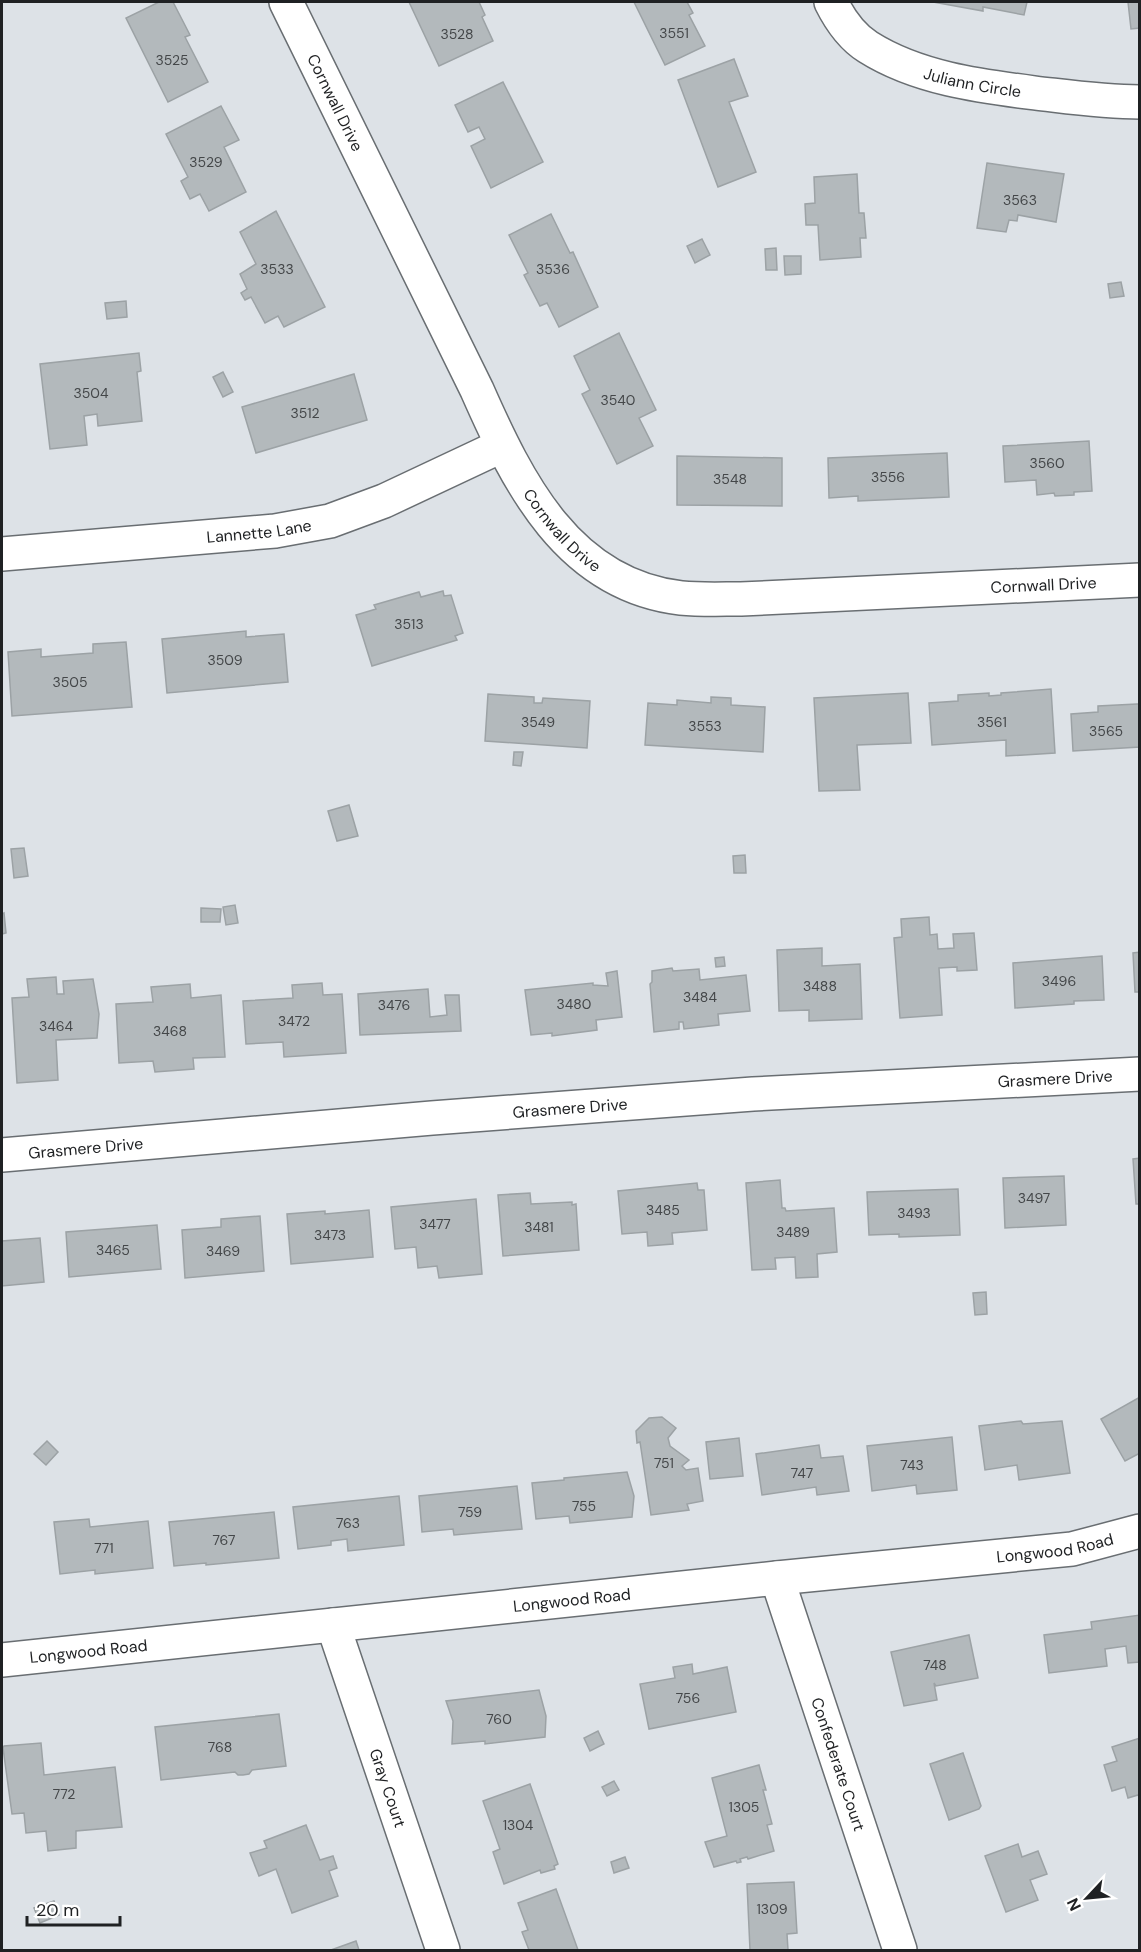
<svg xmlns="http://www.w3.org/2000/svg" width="1141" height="1952" viewBox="0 0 1141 1952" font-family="'DM Sans',sans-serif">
<rect width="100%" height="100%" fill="#dde2e7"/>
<!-- building -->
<g fill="#b3b9bc" stroke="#9ca2a5" stroke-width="1.5">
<polygon points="159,2 173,2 190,35 185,37 208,82 168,102 126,18"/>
<polygon points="409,2 479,2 485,15 482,17 493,41 439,66"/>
<polygon points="634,2 687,2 693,13 689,15 705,46 665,65"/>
<polygon points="933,2 1027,2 1024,15 983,7 983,11"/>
<polygon points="1128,2 1140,2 1140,28 1131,29"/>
<polygon points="734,59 748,96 729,102 756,172 718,187 678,80"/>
<polygon points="503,82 543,162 491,188 471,146 485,139 479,127 468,132 455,105"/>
<polygon points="221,106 239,140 224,147 246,192 209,211 200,194 190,199 181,181 188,177 166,134"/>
<polygon points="987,163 1064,174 1056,222 1018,215 1017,221 1009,220 1006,232 977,228"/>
<polygon points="857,174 859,213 864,213 866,238 860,238 861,257 820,260 818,225 806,225 805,204 815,203 814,177"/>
<polygon points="276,211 325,307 284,327 278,316 265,323 251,297 245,300 241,293 247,289 240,274 256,264 240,232"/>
<polygon points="551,214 570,253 573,252 598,307 559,327 547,303 540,306 524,275 528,273 509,235"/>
<polygon points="702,239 710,255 695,263 687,246"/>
<polygon points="776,248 777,270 766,270 765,249"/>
<polygon points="784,256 801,256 801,274 785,275"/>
<polygon points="1121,282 1124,296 1110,298 1108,284"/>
<polygon points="126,301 127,317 107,319 105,303"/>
<polygon points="619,333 656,410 639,418 653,446 617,464 582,394 590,390 574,356"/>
<polygon points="139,353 141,371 137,372 142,421 98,426 97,414 84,416 87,445 50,449 40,364"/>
<polygon points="223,372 233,392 223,397 213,377"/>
<polygon points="354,374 367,420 256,453 242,407"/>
<polygon points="1089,441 1092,491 1074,492 1074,495 1055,496 1054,493 1037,495 1036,480 1005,482 1003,446"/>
<polygon points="947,453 949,497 858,501 858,496 829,498 828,458"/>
<polygon points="677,456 782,458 782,506 677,505"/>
<polygon points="443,591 444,596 451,595 463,633 455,636 457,640 372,666 356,615 376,609 374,605 419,592 421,597"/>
<polygon points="246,631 246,637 284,634 288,682 167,693 162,639"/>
<polygon points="126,642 132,707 12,716 8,652 41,649 41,657 93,653 93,644"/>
<polygon points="1051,689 1055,753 1006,756 1006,740 932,745 929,703 958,701 958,695 989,693 989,696 1001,695 1001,693"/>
<polygon points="908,693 911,743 857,745 860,790 819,791 814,698"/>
<polygon points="488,694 534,697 534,703 542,703 543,698 590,701 587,748 485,741"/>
<polygon points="711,697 731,698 731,705 765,707 763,752 645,745 648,703 677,705 677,700 711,703"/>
<polygon points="1137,704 1140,704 1140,747 1073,751 1071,714 1098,712 1098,706"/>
<polygon points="514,752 523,752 521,766 513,765"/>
<polygon points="349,805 358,836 337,841 328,811"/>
<polygon points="24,848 28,876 14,878 11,849"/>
<polygon points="745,855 746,873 734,873 733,856"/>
<polygon points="235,905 238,923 226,925 223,907"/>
<polygon points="201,908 221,909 220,922 201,922"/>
<polygon points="4,913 6,933 2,934 2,914"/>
<polygon points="929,917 930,935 937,934 938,949 954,948 953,934 974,933 977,970 957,971 957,967 939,968 942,1015 900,1018 894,938 902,937 901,919"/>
<polygon points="822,948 822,966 860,964 862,1019 809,1021 809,1010 779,1011 777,950"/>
<polygon points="1140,952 1140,992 1135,992 1133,953"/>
<polygon points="1102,956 1104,1000 1074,1001 1074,1004 1015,1008 1013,963"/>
<polygon points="724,957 725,966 716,967 715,958"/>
<polygon points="672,968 673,971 699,969 700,980 746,975 750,1011 718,1014 719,1025 684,1029 683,1022 679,1022 679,1029 654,1032 650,984 652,982 652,971"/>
<polygon points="617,971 622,1017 596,1020 597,1030 552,1036 552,1033 531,1035 525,990 593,983 593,985 608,986 606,973"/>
<polygon points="56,977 57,994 64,994 63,981 93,979 99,1014 97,1038 56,1040 58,1080 17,1083 12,998 29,997 27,979"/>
<polygon points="322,983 323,995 342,994 346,1053 284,1057 283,1042 246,1044 243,1001 293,998 292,985"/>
<polygon points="190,984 191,998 221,995 225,1057 193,1058 194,1069 155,1072 153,1061 119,1063 116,1004 153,1002 151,987"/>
<polygon points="428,989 430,1017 447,1015 445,995 459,995 461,1031 360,1035 358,994"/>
<polygon points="1140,1158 1140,1204 1136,1204 1133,1159"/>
<polygon points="1064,1176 1066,1225 1005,1228 1003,1178"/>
<polygon points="780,1180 782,1208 785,1208 786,1211 834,1208 837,1252 817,1254 818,1277 796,1278 795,1257 775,1258 776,1269 752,1270 746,1183"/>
<polygon points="697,1183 698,1190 704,1190 707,1230 672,1233 673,1244 648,1246 647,1232 622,1234 618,1191"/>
<polygon points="958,1189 960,1235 899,1237 899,1234 869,1235 867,1192"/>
<polygon points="530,1193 531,1204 572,1202 572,1205 576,1204 579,1250 503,1256 498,1195"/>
<polygon points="476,1199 482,1274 439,1278 437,1266 418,1268 416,1247 395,1249 391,1207"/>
<polygon points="369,1210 373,1257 291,1264 287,1214 325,1211 325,1214"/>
<polygon points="260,1216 264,1271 185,1278 182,1230 221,1227 221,1219"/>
<polygon points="157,1225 161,1269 69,1277 66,1232"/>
<polygon points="40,1238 44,1282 2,1286 2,1241"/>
<polygon points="986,1292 987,1314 975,1315 973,1293"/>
<polygon points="1140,1397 1140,1453 1125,1461 1101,1419"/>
<polygon points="662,1417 676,1428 668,1438 670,1446 689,1460 682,1466 686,1470 698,1468 703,1501 687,1504 689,1510 651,1515 640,1442 637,1443 636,1431 649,1418"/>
<polygon points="1021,1421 1023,1424 1062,1421 1070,1473 1019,1480 1017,1465 985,1470 979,1426"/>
<polygon points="952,1437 957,1490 917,1494 916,1485 872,1491 867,1446"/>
<polygon points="739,1438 743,1476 710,1479 706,1442"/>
<polygon points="47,1441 58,1452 46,1465 34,1454"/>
<polygon points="819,1445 821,1458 843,1456 849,1491 817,1495 816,1487 762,1495 756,1454"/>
<polygon points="627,1472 634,1496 632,1517 570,1523 569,1516 536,1519 532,1483 564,1480 564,1478"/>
<polygon points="517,1486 522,1529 454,1535 453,1529 422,1532 419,1496"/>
<polygon points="399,1496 404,1545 348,1551 347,1539 331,1541 331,1545 298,1549 293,1507"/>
<polygon points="274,1512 279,1558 206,1565 206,1563 174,1566 169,1522"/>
<polygon points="89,1519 90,1527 148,1521 153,1568 95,1574 95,1570 60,1574 54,1522"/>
<polygon points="1140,1615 1140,1662 1128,1663 1126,1646 1105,1649 1107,1666 1049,1673 1044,1635 1092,1629 1091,1622"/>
<polygon points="969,1635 978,1678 936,1686 934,1683 937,1700 904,1706 891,1652"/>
<polygon points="692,1664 693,1674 727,1667 736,1712 649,1729 640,1684 675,1678 673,1667"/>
<polygon points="539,1690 546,1716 545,1737 485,1744 485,1741 452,1744 453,1721 446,1701"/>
<polygon points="279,1714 286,1766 252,1770 249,1774 243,1775 238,1775 235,1772 161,1780 155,1727"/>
<polygon points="598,1731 604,1744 590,1751 584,1738"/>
<polygon points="1140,1738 1140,1799 1138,1795 1128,1798 1125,1787 1112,1791 1104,1765 1117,1761 1112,1747"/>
<polygon points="41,1743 44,1775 115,1767 122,1827 76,1831 76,1848 48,1851 46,1831 26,1833 24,1813 12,1814 3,1748 4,1746"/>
<polygon points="963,1753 981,1806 979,1809 949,1820 930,1764"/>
<polygon points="759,1765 766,1790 763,1790 772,1824 767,1825 774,1851 748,1859 747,1857 740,1859 741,1862 737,1863 736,1861 714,1867 705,1842 727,1836 712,1778"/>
<polygon points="614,1781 619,1790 607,1796 602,1787"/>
<polygon points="530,1784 558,1864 554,1866 555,1869 541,1873 540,1870 504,1884 493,1852 500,1849 483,1801"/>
<polygon points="306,1825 320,1860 333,1856 337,1868 329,1871 338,1896 292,1913 276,1869 259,1876 250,1853 267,1848 264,1841"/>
<polygon points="1018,1844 1022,1857 1038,1851 1047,1874 1030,1880 1038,1900 1006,1912 985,1856"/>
<polygon points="625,1857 629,1868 614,1873 611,1862"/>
<polygon points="794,1882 797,1933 787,1934 788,1950 750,1950 747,1884"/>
<polygon points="556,1889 578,1950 529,1950 522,1932 528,1930 518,1903"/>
<polygon points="54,1901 59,1915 40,1923 34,1908"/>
<polygon points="356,1941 359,1950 331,1950"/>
</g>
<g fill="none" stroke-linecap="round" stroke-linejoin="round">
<defs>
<g id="minor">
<path id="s1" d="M286,2L477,390C518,483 568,585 681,598C701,600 722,599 741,599L1140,580"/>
<path id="s2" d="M831,2C839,18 852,37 868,47C917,78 979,86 1035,93C1070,97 1104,102 1140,102"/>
<path id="s3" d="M2,554L275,531L330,521L384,501L501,446"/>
<path id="s4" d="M2,1155L432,1118L753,1094L1140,1074"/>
<path id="s5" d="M777,1578L900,1950"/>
<path id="s6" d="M333,1625L443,1950"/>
<path id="s7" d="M2,1660L777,1578L1072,1549L1140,1531"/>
</g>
</defs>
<!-- minor casing -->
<use href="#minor" stroke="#696e72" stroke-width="36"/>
<!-- minor -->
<use href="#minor" stroke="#fff" stroke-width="33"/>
</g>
<g text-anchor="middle" stroke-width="4.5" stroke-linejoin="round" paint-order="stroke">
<!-- number labels -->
<g font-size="14" fill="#444749">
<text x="674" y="38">3551</text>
<text x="457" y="39">3528</text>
<text x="172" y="65">3525</text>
<text x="206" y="167">3529</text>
<text x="1020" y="205">3563</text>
<text x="277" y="274">3533</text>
<text x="553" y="274">3536</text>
<text x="91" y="398">3504</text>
<text x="618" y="405">3540</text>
<text x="305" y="418">3512</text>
<text x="1047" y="468">3560</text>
<text x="888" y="482">3556</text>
<text x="730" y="484">3548</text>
<text x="409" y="629">3513</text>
<text x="225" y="665">3509</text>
<text x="70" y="687">3505</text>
<text x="538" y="727">3549</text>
<text x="992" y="727">3561</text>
<text x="705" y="731">3553</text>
<text x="1106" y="736">3565</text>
<text x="1059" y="986">3496</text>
<text x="820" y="991">3488</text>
<text x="700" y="1002">3484</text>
<text x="574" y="1009">3480</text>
<text x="394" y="1010">3476</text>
<text x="294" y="1026">3472</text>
<text x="56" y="1031">3464</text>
<text x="170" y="1036">3468</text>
<text x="1034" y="1203">3497</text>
<text x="663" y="1215">3485</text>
<text x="914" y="1218">3493</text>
<text x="435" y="1229">3477</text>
<text x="539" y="1232">3481</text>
<text x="793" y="1237">3489</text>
<text x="330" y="1240">3473</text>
<text x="113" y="1255">3465</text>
<text x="223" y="1256">3469</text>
<text x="664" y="1468">751</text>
<text x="912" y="1470">743</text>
<text x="802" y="1478">747</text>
<text x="584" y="1511">755</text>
<text x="470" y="1517">759</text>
<text x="348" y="1528">763</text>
<text x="224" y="1545">767</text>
<text x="104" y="1553">771</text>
<text x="935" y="1670">748</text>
<text x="688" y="1703">756</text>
<text x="499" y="1724">760</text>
<text x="220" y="1752">768</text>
<text x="64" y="1799">772</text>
<text x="744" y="1812">1305</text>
<text x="518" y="1830">1304</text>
<text x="772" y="1914">1309</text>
</g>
<!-- street labels -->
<g font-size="16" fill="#1f2123" stroke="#fff">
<text dy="6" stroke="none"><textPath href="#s2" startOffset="170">Juliann Circle</textPath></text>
<text dy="6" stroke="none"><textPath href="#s1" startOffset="112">Cornwall Drive</textPath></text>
<text dy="6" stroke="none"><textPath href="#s1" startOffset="598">Cornwall Drive</textPath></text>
<text dy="6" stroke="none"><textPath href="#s3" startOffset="258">Lannette Lane</textPath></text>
<text dy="6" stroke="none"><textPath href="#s1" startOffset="1102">Cornwall Drive</textPath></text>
<text dy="6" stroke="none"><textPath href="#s4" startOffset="1056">Grasmere Drive</textPath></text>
<text dy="6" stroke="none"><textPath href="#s4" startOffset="570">Grasmere Drive</textPath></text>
<text dy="6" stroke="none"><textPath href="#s4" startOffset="84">Grasmere Drive</textPath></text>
<text dy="6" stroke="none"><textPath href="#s7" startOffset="1059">Longwood Road</textPath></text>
<text dy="6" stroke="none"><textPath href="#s7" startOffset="573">Longwood Road</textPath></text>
<text dy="6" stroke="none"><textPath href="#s7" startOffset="87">Longwood Road</textPath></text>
<text dy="6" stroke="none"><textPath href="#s5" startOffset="196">Confederate Court</textPath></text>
<text dy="6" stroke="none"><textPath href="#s6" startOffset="172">Gray Court</textPath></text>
</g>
</g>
<!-- border -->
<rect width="1141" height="1952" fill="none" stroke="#1f2123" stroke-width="6"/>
<!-- north arrow -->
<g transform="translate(1087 1898) rotate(244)" stroke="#ffffff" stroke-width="4.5" paint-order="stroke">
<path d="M0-4.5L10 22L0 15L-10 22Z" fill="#1f2123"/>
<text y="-9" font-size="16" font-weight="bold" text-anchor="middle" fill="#1f2123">N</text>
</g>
<!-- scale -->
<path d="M27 1916v9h93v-9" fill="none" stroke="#1f2123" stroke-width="3"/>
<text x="36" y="1916" font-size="18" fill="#1f2123" stroke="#ffffff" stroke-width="4.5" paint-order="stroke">20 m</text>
</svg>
